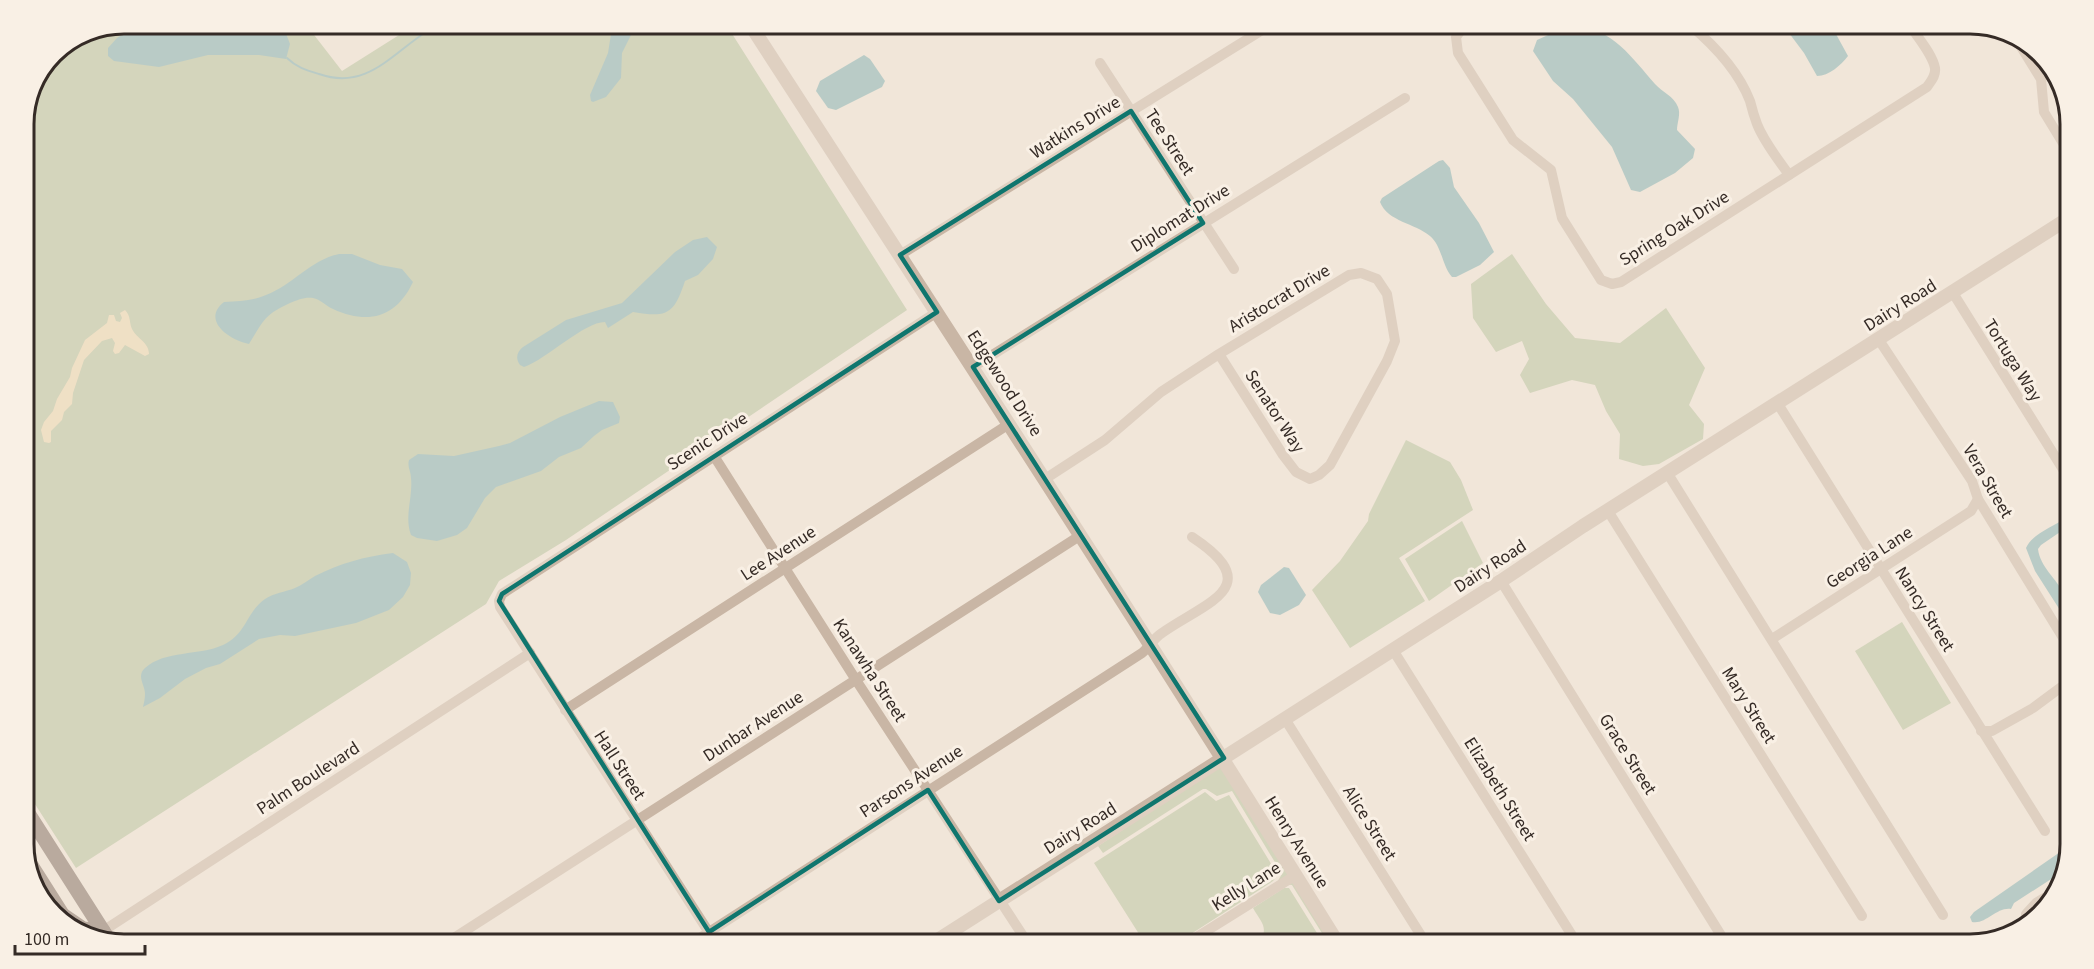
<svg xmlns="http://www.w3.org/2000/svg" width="2094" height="969" viewBox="0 0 2094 969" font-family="'Source Sans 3',sans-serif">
<rect width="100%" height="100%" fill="#f1e6d9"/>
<!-- green -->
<g fill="#b2c099">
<polygon points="729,29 907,310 566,540 499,581 486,604 76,868 24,787 24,118 54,53 86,32 311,31 342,71 407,30"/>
<polygon points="1512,254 1546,304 1575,338 1620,343 1666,308 1705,368 1689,405 1704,424 1703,439 1659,464 1643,466 1619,459 1620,434 1606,411 1595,385 1572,380 1530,393 1520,375 1529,359 1522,341 1496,352 1473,318 1471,284"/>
<polygon points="1406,440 1450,462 1461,480 1473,510 1399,558 1425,601 1350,648 1312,590 1340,561 1368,521 1369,514"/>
<polygon points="1462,521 1483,563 1429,601 1405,559"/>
<polygon points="1902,622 1951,703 1903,730 1855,651"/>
<polygon points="1222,765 1333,945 1325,945 1325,938 1292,885 1276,884 1282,874 1232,791 1217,796 1206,789 1203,789 1103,853 1098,846"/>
<polygon points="1205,792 1216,801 1229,795 1278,875 1273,881 1174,945 1146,945 1094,863"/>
<path d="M1284,888H1289L1322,941L1321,945H1259C1269,926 1262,924 1253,908Z"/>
</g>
<!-- sand -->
<path fill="#eed9ae" d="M125,310C131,316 129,322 132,329C137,339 149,342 149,354L145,356L125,345L119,353L115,354L113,351L115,343L112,338L102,341L84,360L73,393L72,404L64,412L62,420L51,431V442L49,443L44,442L41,430L44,422L53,411L57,399L70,377L72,368L85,340L107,323L109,315H114L116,321L120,322L122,318L120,313Z"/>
<!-- water -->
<g fill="#77acaf">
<path d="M1783,25H1831L1848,56C1841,65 1829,76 1817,76L1804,53Z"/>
<path d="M1574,27C1611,26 1633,59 1655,84C1662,92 1674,96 1678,107C1681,114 1677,123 1677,130L1695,149L1693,158L1675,173L1640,192L1631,190L1612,147L1573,99L1553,81L1533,51L1537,40L1557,31Z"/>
<polygon points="634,29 622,53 621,78 606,97 593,102 591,101 590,95 608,53 611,34 609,31 593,30"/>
<polygon points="128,31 285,31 290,44 286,59 259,55 208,55 159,67 114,61 108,56 108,48 117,38"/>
<polygon points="864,55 870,59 885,81 882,87 836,110 828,108 816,91 820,81"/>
<path d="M1443,160L1450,168L1454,187L1479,223L1494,252L1480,265L1456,277H1452C1442,266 1442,246 1430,236C1415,223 1388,222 1380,202L1382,198L1439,161Z"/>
<path d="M707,237L717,247L713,259L698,275L685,281C674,314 668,318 633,312L608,328L605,322C584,322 547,359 524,367L520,365C515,358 517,352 523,347L566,320L622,303L675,252L693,240Z"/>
<path d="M339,254H352L380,265L402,269L413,282C396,318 368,325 333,309C326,306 320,299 313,298C304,297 298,300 290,303C264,315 264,320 249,344C229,340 201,320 224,302C239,301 252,301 266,295C293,285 310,260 339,254Z"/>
<path d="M599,401L613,402L620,417L619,423L602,430L594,436L581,448L559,457L541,471L496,487L485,498L467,528L457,535L437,541L417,538L411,535C404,516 413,498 411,478C411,471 407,467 409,460L418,454L454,456L499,446L510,443L560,417Z"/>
<path d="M2066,518V528L2041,545L2038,549C2040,567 2057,579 2064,594C2067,601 2065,611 2065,618L2035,571L2026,548C2032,534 2054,526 2066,518Z"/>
<path d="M393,553L407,562L411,573L410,585L403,597L389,610L356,623L295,636L280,635L259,639L220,664L206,668L185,679L160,698L143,707C144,703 145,698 145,694C145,685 136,676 145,668C165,650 199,656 223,645C247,634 246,612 265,599C274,593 285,592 295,588C302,585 308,580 315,576C341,563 363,557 393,553Z"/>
<polygon points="1284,567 1289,568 1306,595 1299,605 1280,615 1270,613 1258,592 1261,585"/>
<path d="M2063,850L2062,872L2014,903L2011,909C1996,907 1986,925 1972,922L1970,917L1974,912Z"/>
</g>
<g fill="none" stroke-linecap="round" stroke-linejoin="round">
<!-- stream -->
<path stroke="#77acaf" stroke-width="2" d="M287,58C296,67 306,70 319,74C367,91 392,53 429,30"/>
<!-- minor -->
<g stroke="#c9b6a5" stroke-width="10">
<path d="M1690,25C1715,46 1738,70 1750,101C1752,109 1754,116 1757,124C1764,142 1778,159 1789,175"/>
<path d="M1464,26L1456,37L1458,53L1513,140L1551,170L1562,218L1601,280L1612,284L1621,282L1927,87C1931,81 1936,76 1935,68C1932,53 1917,37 1909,24"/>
<polyline points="2015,37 2041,79 2044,112 2069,153"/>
<polyline points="1100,63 1234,269"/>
<polyline points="900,255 1267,27"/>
<polyline points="1953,293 2066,474"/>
<polyline points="1879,340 1972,481 1978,499 2065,641"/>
<polyline points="973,367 1405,98"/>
<polyline points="1778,404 2045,831"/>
<polyline points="714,456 856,680 1029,945"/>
<polyline points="1668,474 1943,915"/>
<polyline points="1045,479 1105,440 1161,392 1219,354 1349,275 1361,273 1377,279 1387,294 1395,341 1387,361 1330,465 1319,475 1310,479 1296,472 1283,455 1219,354"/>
<polyline points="1608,511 1862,916"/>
<polyline points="1501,581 1727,945"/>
<polyline points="1772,639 1971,511 1978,499"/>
<polyline points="1393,650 1578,945"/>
<polyline points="565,710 1009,424"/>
<polyline points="1285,719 1427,945"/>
<polyline points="1981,731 1992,731 2033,708 2064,685"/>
<polyline points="2028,925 2026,914 2036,903 2057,890"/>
<polyline points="103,931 530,653"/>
<polyline points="443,945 1081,535"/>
<path d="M689,945L1142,653C1149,647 1154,638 1162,633C1206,602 1268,587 1192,537"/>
<polyline points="717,945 500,607 499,601 502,594 937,312"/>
<polyline points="1184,945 1296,875"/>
</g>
<!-- tertiary -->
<g stroke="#c9b6a5" stroke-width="14">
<path d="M753,29C950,333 1148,637 1339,945"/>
<polyline points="930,945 1501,581 1583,526 2069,218"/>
</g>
<!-- primary -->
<g stroke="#776257" stroke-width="15">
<polyline points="24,807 110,942"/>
<polyline points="27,859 67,922"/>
<polyline points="64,916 83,929 103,931"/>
</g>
</g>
<!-- marked area -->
<path d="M0 0H2094V969H0ZM1131,111L1203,223L973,367L1224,758L999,901L928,790L709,932L499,601L502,594L937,312L900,255Z" fill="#f1e6d9" fill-opacity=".55" fill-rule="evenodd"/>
<path fill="none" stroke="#0f766e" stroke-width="4.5" stroke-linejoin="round" d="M1131,111L1203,223L973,367L1224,758L999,901L928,790L709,932L499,601L502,594L937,312L900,255Z"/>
<g text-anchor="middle" stroke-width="6" stroke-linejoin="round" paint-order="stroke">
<!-- street labels -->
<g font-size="18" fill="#352b26" stroke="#f9f0e5">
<text transform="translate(1075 127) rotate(-32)" y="6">Watkins Drive</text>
<text transform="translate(1170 142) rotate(57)" y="6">Tee Street</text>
<text transform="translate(1180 218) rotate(-32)" y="6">Diplomat Drive</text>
<text transform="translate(1674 228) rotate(-32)" y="6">Spring Oak Drive</text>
<text transform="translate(1279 298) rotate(-31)" y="6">Aristocrat Drive</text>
<text transform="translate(1900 305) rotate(-32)" y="6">Dairy Road</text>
<text transform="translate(2013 360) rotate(58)" y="6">Tortuga Way</text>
<text transform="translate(1005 383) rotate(57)" y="6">Edgewood Drive</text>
<text transform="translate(1275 411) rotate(57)" y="6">Senator Way</text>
<text transform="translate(707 441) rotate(-33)" y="6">Scenic Drive</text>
<text transform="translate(1988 481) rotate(60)" y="6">Vera Street</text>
<text transform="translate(778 553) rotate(-33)" y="6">Lee Avenue</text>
<text transform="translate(1869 557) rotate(-33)" y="6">Georgia Lane</text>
<text transform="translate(1490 566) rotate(-33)" y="6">Dairy Road</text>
<text transform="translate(1925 609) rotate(58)" y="6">Nancy Street</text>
<text transform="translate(870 670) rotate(57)" y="6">Kanawha Street</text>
<text transform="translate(1749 705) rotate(58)" y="6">Mary Street</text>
<text transform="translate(753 726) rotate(-33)" y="6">Dunbar Avenue</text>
<text transform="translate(1628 754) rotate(58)" y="6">Grace Street</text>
<text transform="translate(620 765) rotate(57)" y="6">Hall Street</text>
<text transform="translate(308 778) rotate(-33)" y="6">Palm Boulevard</text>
<text transform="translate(911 781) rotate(-33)" y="6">Parsons Avenue</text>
<text transform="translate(1500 789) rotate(58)" y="6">Elizabeth Street</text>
<text transform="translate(1370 823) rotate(58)" y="6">Alice Street</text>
<text transform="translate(1080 828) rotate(-32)" y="6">Dairy Road</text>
<text transform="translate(1297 842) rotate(58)" y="6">Henry Avenue</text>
<text transform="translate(1246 886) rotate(-32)" y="6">Kelly Lane</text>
</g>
</g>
<!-- crop -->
<path d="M0 0H2094V969H0ZM124 34H1970A90 90 0 0 1 2060 124V844A90 90 0 0 1 1970 934H124A90 90 0 0 1 34 844V124A90 90 0 0 1 124 34Z" fill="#f9f0e5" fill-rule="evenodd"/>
<path fill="none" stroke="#352b26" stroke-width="3" d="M124 34H1970A90 90 0 0 1 2060 124V844A90 90 0 0 1 1970 934H124A90 90 0 0 1 34 844V124A90 90 0 0 1 124 34Z"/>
<!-- scale -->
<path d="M15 945v9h130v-9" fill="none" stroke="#352b26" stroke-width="3"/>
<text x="24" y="945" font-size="18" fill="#352b26" stroke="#f9f0e5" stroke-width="4.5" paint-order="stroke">100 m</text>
</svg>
